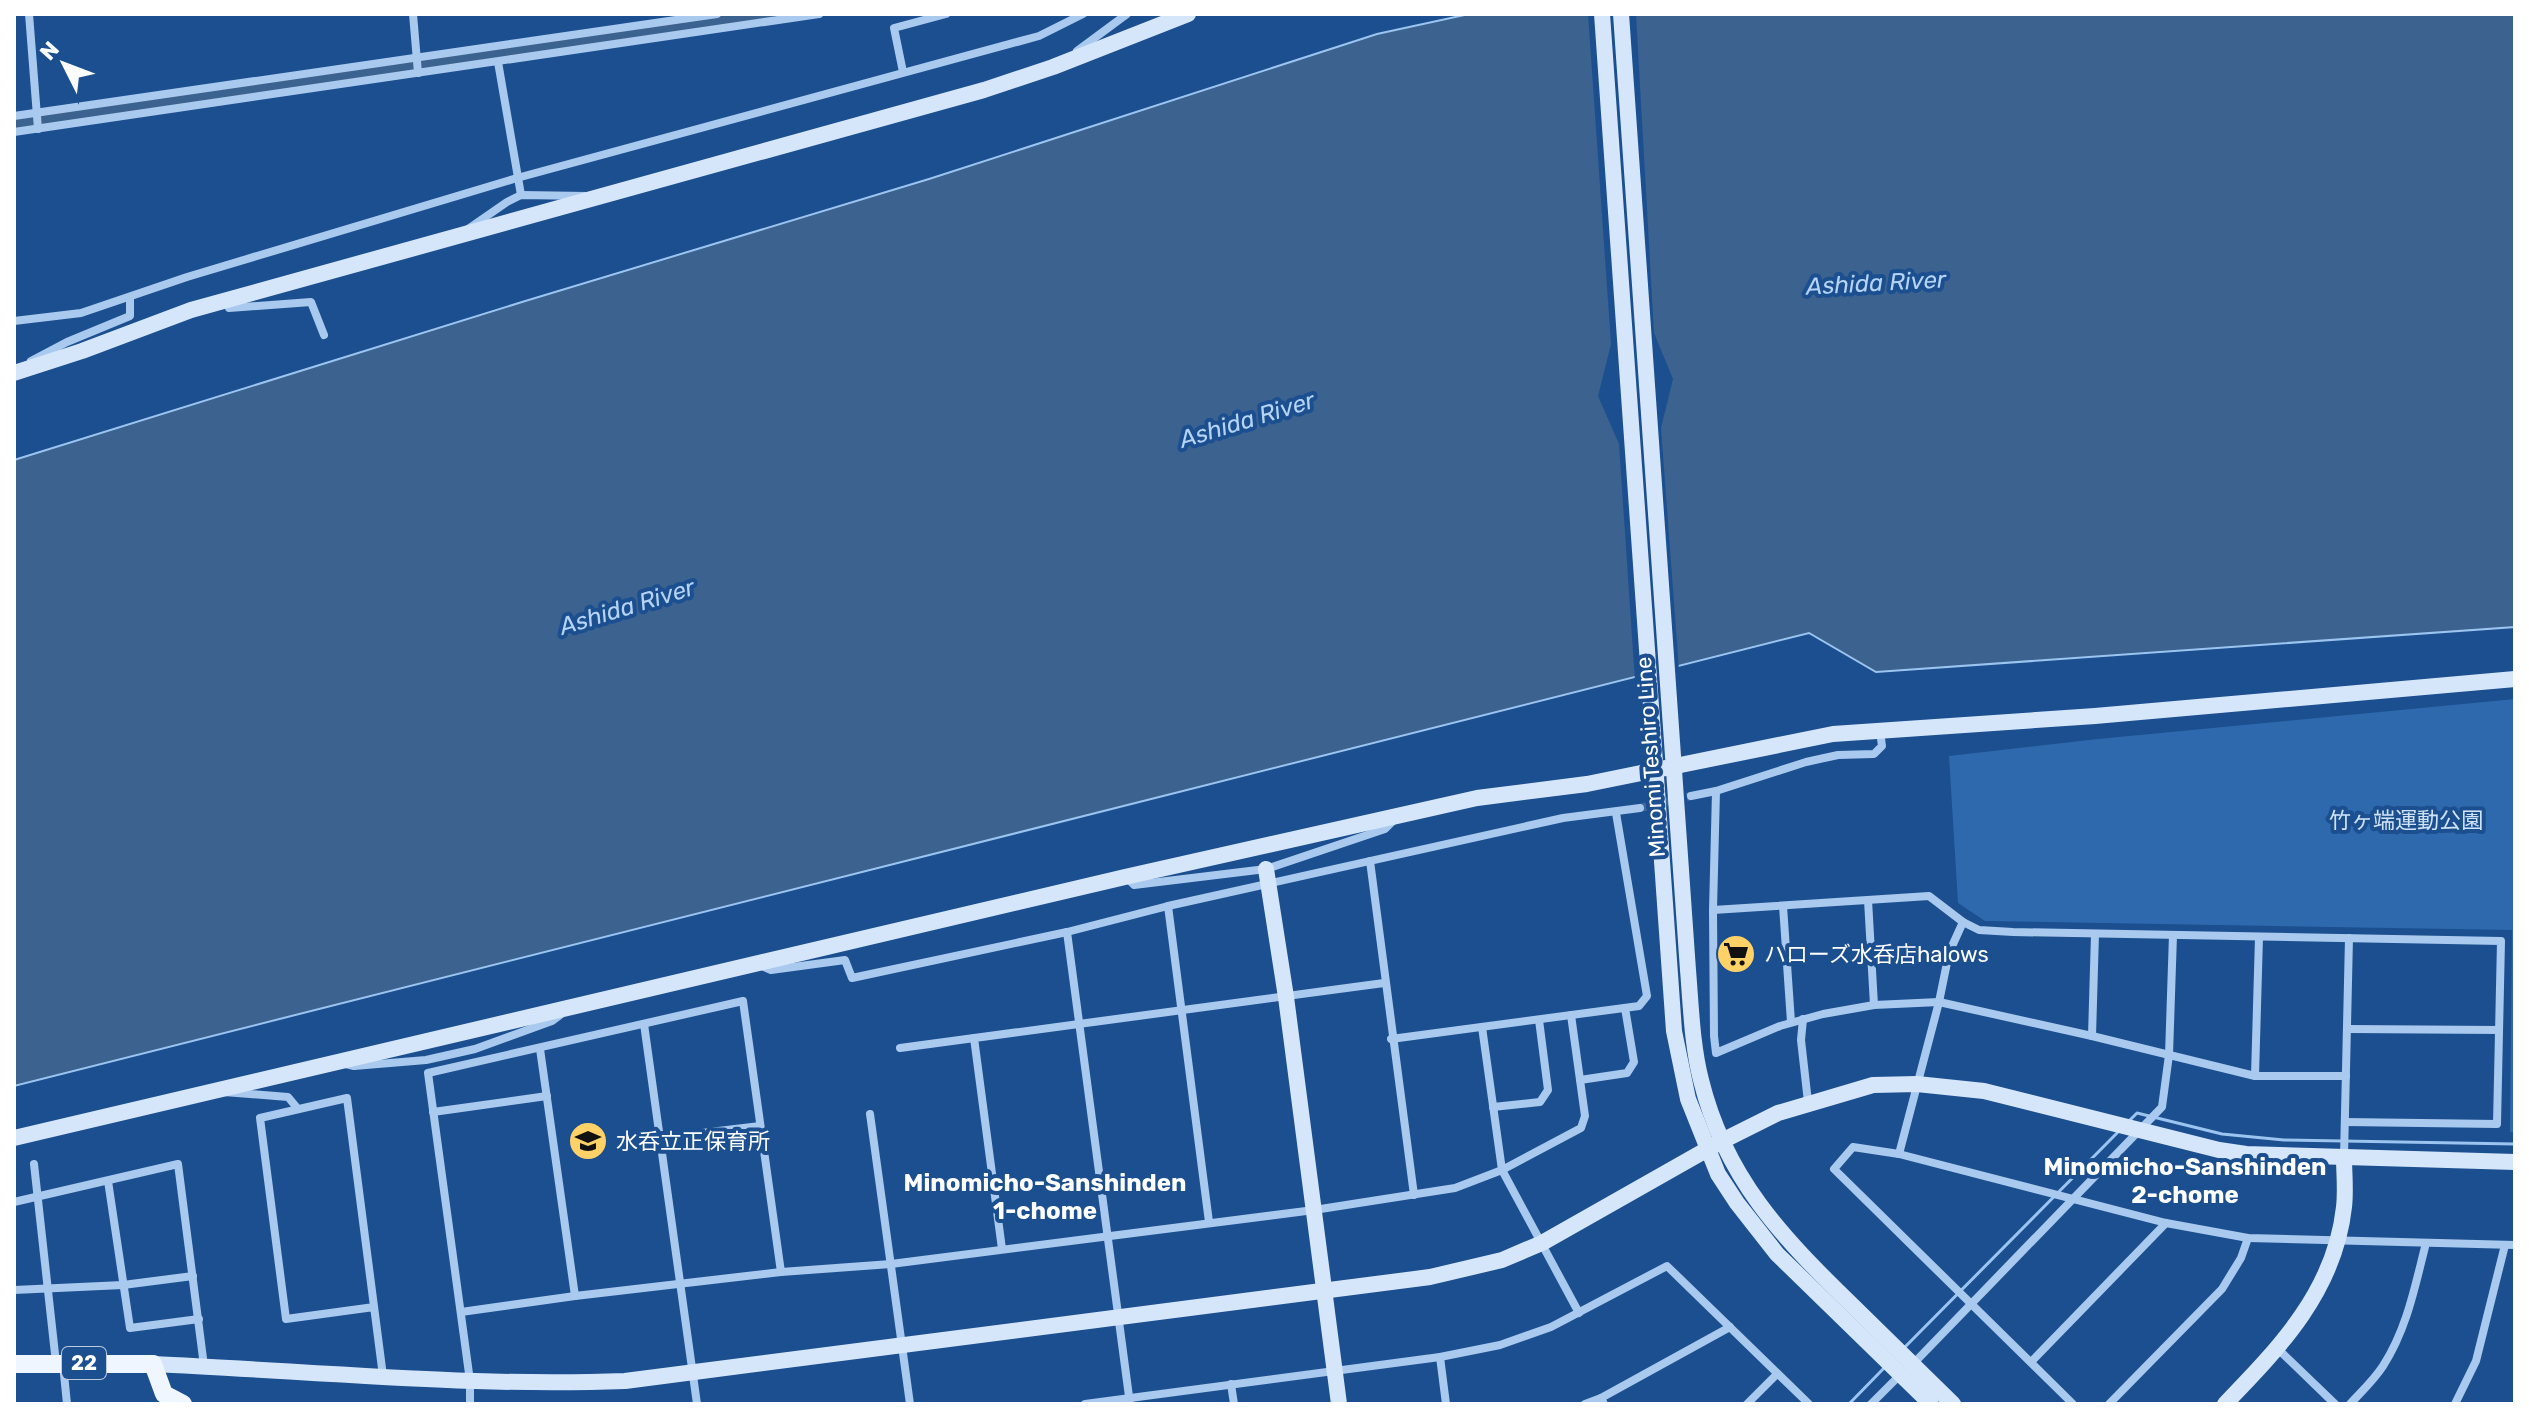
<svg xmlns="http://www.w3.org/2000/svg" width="2529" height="1418" viewBox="0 0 2529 1418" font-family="Rubik,'Noto Sans JP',sans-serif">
<rect width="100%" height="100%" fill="#1b4f8f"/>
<!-- green -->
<polygon fill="#2e69ad" points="2515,699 2515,1133 2510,1132 2512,930 1985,921 1958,903 1949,756 2098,739"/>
<!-- water -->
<polygon fill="#3c6290" stroke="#9cc4f0" stroke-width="2" points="1469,14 2515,14 2515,627 1876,672 1809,633 14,1086 14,460 522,302 929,179 1377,34"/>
<!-- pier -->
<polygon fill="#1b4f8f" points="1588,14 1636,14 1654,333 1673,379 1661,428 1679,670 1635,681 1619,444 1598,396 1611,344"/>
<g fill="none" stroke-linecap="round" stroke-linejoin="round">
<!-- stream -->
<g stroke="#9cc4f0" stroke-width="3">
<polyline points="2130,1120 2137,1113 2222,1134 2284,1140 2515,1144"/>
<polyline points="1905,1347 2119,1131"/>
<polyline points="1849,1404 1885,1367"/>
</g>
<!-- canal -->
<polyline stroke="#3c6290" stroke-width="12" points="14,125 768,14"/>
<!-- street-tunnel -->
<polyline stroke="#3d69a0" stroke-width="8" stroke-dasharray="8 4" stroke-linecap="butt" points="1640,808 1691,796"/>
<!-- street -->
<g stroke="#a9c9ee" stroke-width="8">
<polyline points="29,14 38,129"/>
<polyline points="413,14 418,73"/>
<polyline points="1077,51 1127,14"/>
<polyline points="498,62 521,195"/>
<polyline points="903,72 894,28 946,14"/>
<polyline points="14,116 717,14"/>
<polyline points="14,132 819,14"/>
<polyline points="468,229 507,202 521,195 588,196"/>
<polyline points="227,300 229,308 311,302 324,335"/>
<polyline points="14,321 81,313 187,277 517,178 1039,36 1083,14"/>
<polyline points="31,361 67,342 130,316 130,298"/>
<polyline points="1880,731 1882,746 1874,754 1838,755 1806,762 1716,791 1713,910 1714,1036 1716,1053 1780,1026 1823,1014 1874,1005 1939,1002 2092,1036 2095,934"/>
<polyline points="1691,796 1716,791"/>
<polyline points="1370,861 1414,1195"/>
<polyline points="1126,877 1134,885 1266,869 1385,829 1396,818"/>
<polyline points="1868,900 1874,1005"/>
<polyline points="1168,906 1209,1222"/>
<polyline points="1783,906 1791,1022"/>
<polyline points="1713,910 1929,896 1963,922 1979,930 2013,932 2501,941 2497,1124 2345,1122"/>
<polyline points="1963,922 1949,953 1939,1002 1899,1154 2166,1223 2248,1238 2515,1245"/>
<polyline points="1067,932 1130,1404"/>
<polyline points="762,966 771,970 845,960 852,978 1067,932 1168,906 1563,818 1640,808"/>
<polyline points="1803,1019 1801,1040 1808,1102"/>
<polyline points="644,1024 697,1404"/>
<polyline points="1482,1027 1502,1170 1579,1313"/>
<polyline points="2347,1029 2499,1030"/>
<polyline points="2092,1036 2255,1076 2346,1076"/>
<polyline points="974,1038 1002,1249"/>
<polyline points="1391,1039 1639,1006 1647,996 1616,813"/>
<polyline points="900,1048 1384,983"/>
<polyline points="540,1049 575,1296 781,1272 891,1264 1314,1210 1455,1188 1502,1170 1581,1128 1585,1116 1571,1015"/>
<polyline points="346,1064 354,1066 426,1060 475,1049 552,1021 560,1015"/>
<polyline points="2255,1076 2259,937"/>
<polyline points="1580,1080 1627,1073 1634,1062 1625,1008"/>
<polyline points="224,1092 288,1097 298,1109"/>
<polyline points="1493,1107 1540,1102 1548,1090 1539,1020"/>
<polyline points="433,1112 547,1096"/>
<polyline points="870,1114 910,1404"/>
<polyline points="660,1138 760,1126"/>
<polyline points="1899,1154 1853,1147 1834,1169 2073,1404"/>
<polyline points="2344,1157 2349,938"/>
<polyline points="34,1164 56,1363"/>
<polyline points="108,1181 130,1328 199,1319"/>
<polyline points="14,1202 178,1164 204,1366"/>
<polyline points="14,1290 123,1285 193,1276"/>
<polyline points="374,1307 286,1319 260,1118 347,1098 383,1376"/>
<polyline points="461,1312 575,1296"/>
<polyline points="2278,1349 2335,1404"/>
<polyline points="1440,1357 1446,1404"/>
<polyline points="2031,1362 2166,1223"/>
<polyline points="63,1364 67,1404"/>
<polyline points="1913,1364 2162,1107 2169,1055 2173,935"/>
<polyline points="1231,1384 1234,1404"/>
<polyline points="1601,1398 1730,1327"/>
<polyline points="470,1404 470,1381 428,1073 743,1001 781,1272"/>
<polyline points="1085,1404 1440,1357 1500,1345 1551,1327 1667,1266 1809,1404"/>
<polyline points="1585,1404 1601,1398 1604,1404"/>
<polyline points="1747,1404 1777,1374"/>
<polyline points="1871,1404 1901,1374"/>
<polyline points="2109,1404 2222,1289 2241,1258 2248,1238"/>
<path d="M2350,1404C2361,1392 2374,1380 2383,1366C2407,1329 2415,1286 2426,1243"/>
<polyline points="2455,1404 2476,1361 2505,1245"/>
</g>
<!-- secondary -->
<g stroke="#d6e6fa" stroke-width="16">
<polyline points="1602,14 1674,1031 1688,1099 1718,1174 1737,1203 1777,1254 1931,1404"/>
<path d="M1621,14L1688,970C1691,1006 1692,1045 1701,1080C1725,1178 1782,1237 1852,1305C1886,1338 1919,1371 1953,1404"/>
<polyline points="14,373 82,351 191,310 984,90 1053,67 1188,14"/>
<polyline points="1266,869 1286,997 1339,1404"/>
<polyline points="14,1138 1125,877 1477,798 1587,784 1833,734 2095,716 2515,679"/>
<path d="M153,1364C310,1371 468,1387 625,1381L1430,1277L1502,1260L1542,1243L1722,1141L1778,1113L1873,1085L1917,1084L1984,1091L2219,1150L2246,1154L2515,1162"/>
<path d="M2225,1404C2281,1346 2335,1290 2344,1207C2346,1190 2344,1173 2344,1157"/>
</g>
<!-- primary -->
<polyline stroke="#f0f6ff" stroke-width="18" points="14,1364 153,1364 164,1394 183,1404"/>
</g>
<!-- icons -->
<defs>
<symbol id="supermarket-disc" viewBox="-11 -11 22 22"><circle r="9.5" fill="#ffd166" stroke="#1b4f8f"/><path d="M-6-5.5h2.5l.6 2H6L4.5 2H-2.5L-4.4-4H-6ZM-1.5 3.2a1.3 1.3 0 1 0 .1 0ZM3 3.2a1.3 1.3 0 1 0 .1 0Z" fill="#111"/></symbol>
<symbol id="school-disc" viewBox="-11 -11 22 22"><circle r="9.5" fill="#ffd166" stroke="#1b4f8f"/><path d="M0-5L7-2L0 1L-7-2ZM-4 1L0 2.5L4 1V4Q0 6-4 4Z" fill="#111"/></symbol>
</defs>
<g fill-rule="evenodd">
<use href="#supermarket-disc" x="1714" y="932" width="44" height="44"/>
<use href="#school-disc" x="566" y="1119" width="44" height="44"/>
</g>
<g text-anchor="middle" stroke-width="8" stroke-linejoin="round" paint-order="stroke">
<!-- shield labels -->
<rect fill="#1b4f8f" stroke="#bbcadd" stroke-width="2" x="62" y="1347" width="44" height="32" rx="6"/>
<g font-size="20" font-weight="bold" fill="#fff">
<text x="84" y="1370">22</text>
</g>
<!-- street labels -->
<g font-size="22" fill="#fff" stroke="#1b4f8f">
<text transform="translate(1650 757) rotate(-94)" y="8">Minomi Teshiro Line</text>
</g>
<!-- park labels -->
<g font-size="22" fill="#cfe3fa" stroke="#1b4f8f">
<text x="2406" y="828">竹ヶ端運動公園</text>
</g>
<!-- poi labels -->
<g font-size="22" fill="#fff" stroke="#1b4f8f" text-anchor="start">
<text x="1764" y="962">ハローズ水呑店halows</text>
<text x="616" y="1149">水呑立正保育所</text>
</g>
<!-- water labels -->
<g font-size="24" font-style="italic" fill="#b5d3f5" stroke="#1b4f8f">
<text transform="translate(1876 283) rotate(-3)" y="8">Ashida River</text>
<text transform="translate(1247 420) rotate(-17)" y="8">Ashida River</text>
<text transform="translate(627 607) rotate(-17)" y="8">Ashida River</text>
</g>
<!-- neighbourhood labels -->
<g font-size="24" font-weight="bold" fill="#fff" stroke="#1b4f8f">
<text x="2185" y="1175">Minomicho-Sanshinden<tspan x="2185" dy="28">2-chome</tspan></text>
<text x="1045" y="1191">Minomicho-Sanshinden<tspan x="1045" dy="28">1-chome</tspan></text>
</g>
</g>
<!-- border -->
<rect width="2529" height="1418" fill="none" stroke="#ffffff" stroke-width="32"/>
<!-- north arrow -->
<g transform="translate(64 64) rotate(312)" stroke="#1b4f8f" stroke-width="6" paint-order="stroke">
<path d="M0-6L14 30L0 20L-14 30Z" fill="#ffffff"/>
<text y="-12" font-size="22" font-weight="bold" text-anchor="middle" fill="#ffffff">N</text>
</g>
</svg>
